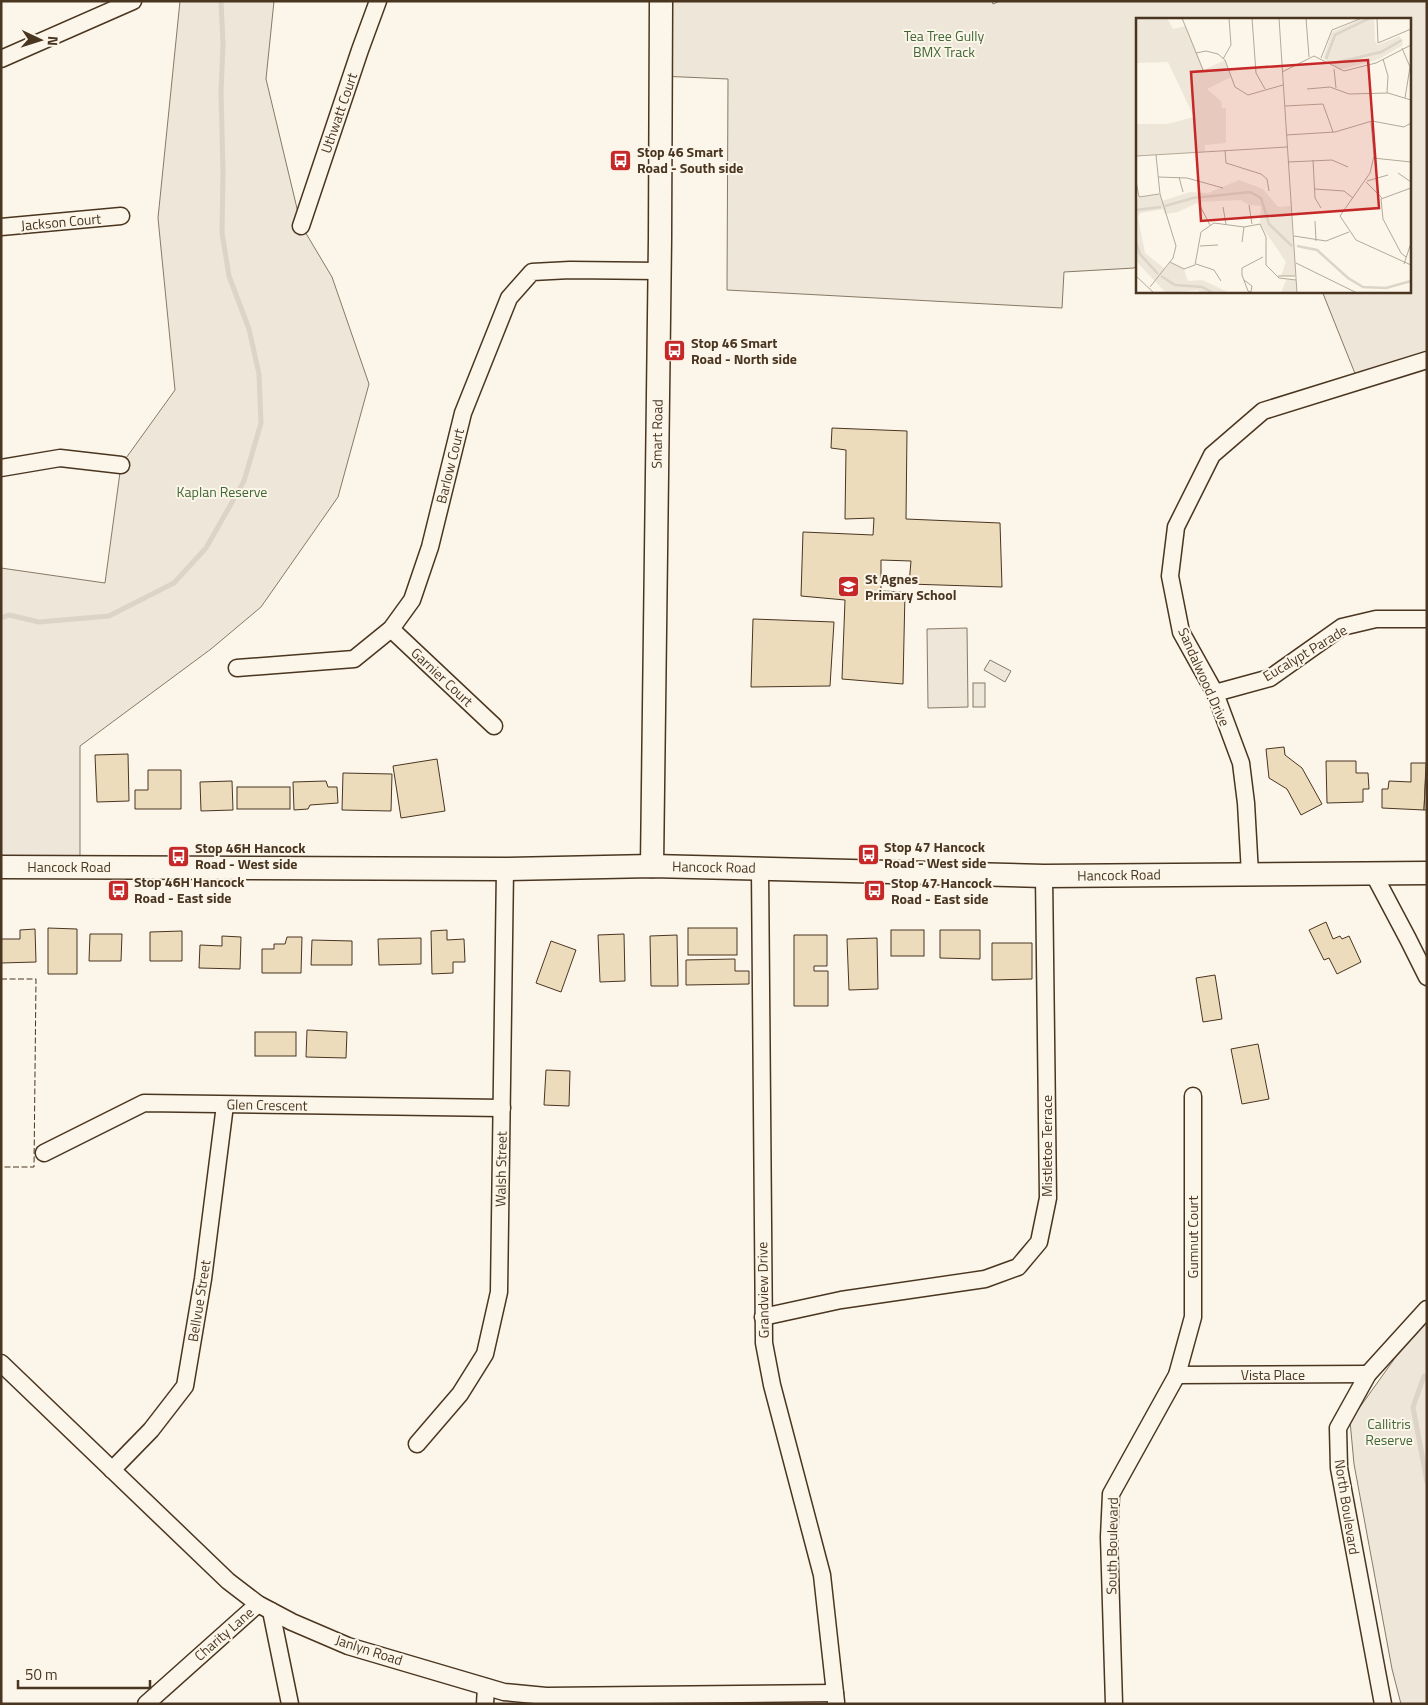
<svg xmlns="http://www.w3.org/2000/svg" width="1428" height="1705" viewBox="0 0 1428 1705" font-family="'Titillium Web',sans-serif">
<rect width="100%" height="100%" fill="#fbf6e9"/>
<!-- green -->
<g fill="#ede6d9" stroke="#887966">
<polygon points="180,1 274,1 266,79 301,225 332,277 369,384 338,497 261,607 211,649 80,746 80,867 1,867 1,568 105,583 121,465 175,390 158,218"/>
<polygon points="661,1 992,1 993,4 1000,1 1427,1 1427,360 1358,381 1322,291 1409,291 1409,19 1137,19 1137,265 1134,268 1064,272 1062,308 727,290 728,79 660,76"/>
<polygon points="967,628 968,707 928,708 927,629"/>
<polygon points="990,660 1011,671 1005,682 984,670"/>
<rect x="973" y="683" width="12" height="24"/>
<polygon points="1427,1322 1427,1704 1401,1704 1392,1669 1354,1464 1350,1421 1395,1358"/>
</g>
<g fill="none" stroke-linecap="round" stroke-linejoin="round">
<!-- stream -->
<g stroke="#dcd4c6" stroke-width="5">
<polyline points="1,618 9,615 39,622 109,616 174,583 206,548 244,481 261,423 259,374 249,329 229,276 222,233 223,172 221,92 223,44 221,1"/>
<polyline points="1424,1376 1413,1407 1427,1482"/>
</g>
</g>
<!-- building -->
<g fill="#ecdcbc" stroke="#4a3520">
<polygon points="832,428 907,431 906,519 1000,523 1002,587 909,584 911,561 881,560 881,591 905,592 903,684 842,679 845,600 801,596 803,532 873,535 874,518 845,519 846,450 831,448"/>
<polygon points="753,619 834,622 830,686 751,687"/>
<polygon points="1284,747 1285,755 1302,768 1322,804 1301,815 1287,789 1269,778 1266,749"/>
<polygon points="128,754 129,801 97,802 95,755"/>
<polygon points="437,759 445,811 401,818 393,766"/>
<polygon points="1326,761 1356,761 1356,773 1368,773 1369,789 1363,789 1363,802 1327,803"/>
<polygon points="1411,763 1426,763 1424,810 1382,808 1382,789 1388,789 1389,781 1411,782"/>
<polygon points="148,770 181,770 181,809 135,809 135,790 148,790"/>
<polygon points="1426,771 1427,771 1427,810 1424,810"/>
<polygon points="343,773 392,774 391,811 342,810"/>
<polygon points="232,781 233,810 201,811 200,782"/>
<polygon points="326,781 328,787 337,787 338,803 310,805 308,809 294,810 293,782"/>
<rect x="237" y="787" width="53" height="22"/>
<polygon points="1326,922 1333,939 1340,936 1342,939 1349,936 1361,962 1337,974 1329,958 1324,960 1309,930"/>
<polygon points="48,928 77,929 77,974 48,974"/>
<rect x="688" y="928" width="49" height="27"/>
<polygon points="35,929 36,962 1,963 1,939 20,939 20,930"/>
<polygon points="447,930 447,940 464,939 465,962 453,962 453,973 432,974 431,931"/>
<rect x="891" y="930" width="33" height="26"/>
<polygon points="940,930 980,930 980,959 940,958"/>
<polygon points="182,931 182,961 150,961 150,932"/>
<polygon points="90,934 122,934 121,961 89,961"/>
<polygon points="624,934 625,981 600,982 598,935"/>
<polygon points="677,935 678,986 651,986 650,936"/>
<polygon points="794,935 827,935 827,966 814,966 814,971 828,971 828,1006 794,1006"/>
<polygon points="222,936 241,937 240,969 199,968 200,945 222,946"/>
<polygon points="287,937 302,937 301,973 262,973 262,949 274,949 274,944 285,944"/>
<polygon points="421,938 421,964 379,965 378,939"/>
<polygon points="877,938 878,989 849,990 847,939"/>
<polygon points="312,940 352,941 352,965 311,965"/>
<polygon points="551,941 576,950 561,992 536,983"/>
<polygon points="992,943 1032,943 1032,979 992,980"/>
<polygon points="735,959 735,971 749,971 749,984 686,985 686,960"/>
<polygon points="1215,975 1222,1019 1203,1022 1196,978"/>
<polygon points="307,1030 347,1032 346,1058 306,1057"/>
<rect x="255" y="1032" width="41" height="24"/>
<polygon points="1258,1044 1269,1099 1242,1104 1231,1049"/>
<polygon points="546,1070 570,1071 569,1106 544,1105"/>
</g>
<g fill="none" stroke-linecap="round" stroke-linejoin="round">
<defs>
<g id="minor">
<polyline points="1,59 133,1"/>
<polyline points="301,226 360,50 378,1"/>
<polyline points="1,227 121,216"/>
<polyline points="1,468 60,458 121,465"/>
<polyline points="391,629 494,726"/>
<polyline points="237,668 354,659 391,629 412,600 430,547 463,413 509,298 532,272 570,270 659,271"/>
<polyline points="1215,693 1270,678 1342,627 1376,619 1427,619"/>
<polyline points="760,869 764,1343 772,1385 822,1575 836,1702"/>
<polyline points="1373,873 1408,939 1427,977"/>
<polyline points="1250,874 1246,803 1241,763 1215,693 1181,632 1170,576 1176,527 1212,455 1263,411 1427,360"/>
<polyline points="44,1153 144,1103 502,1108"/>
<polyline points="763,1317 841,1300 985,1279 1018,1267 1039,1242 1048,1198 1044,876"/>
<polyline points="1,1363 228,1581 258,1604 292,1622 348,1646 504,1692 546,1696 835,1693"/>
<polyline points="1177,1375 1368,1374"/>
<polyline points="417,1444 460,1394 485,1354 499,1292 505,869"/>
<polyline points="112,1470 151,1430 185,1386 203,1279 225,1105"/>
<polyline points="271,1611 290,1704"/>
<polyline points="146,1704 258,1604"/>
<polyline points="485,1704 486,1687"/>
<polyline points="1114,1704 1109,1537 1111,1494 1177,1375 1193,1317 1193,1096"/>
<polyline points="1383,1704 1339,1468 1338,1428 1368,1374 1427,1309"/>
</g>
<g id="secondary">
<polyline points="652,866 660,239 661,1"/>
<polyline points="1,867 505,869 652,866 1044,876 1427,873"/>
</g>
</defs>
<!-- minor casing -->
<use href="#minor" stroke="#4a3520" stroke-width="19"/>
<!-- secondary casing -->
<use href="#secondary" stroke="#4a3520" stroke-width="25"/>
<!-- minor -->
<use href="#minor" stroke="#fbf6e9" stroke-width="16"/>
<!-- secondary -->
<use href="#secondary" stroke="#fbf6e9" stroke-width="22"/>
<!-- fence -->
<polyline stroke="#4a3520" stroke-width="1" stroke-dasharray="6 2.5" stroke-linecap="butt" points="1,979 36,979 34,1167 1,1167"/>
</g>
<!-- icons -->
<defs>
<symbol id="bus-square" viewBox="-11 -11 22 22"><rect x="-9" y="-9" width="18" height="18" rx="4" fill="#c62828" stroke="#fbf6e9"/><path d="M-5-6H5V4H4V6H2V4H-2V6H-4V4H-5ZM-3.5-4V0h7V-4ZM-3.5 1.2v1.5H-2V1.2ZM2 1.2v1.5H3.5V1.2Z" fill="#fff"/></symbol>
<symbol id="school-square" viewBox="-11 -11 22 22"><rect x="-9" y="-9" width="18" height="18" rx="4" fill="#c62828" stroke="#fbf6e9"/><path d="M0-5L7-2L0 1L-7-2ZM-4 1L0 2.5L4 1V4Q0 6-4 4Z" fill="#fff"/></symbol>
</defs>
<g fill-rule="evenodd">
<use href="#bus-square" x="608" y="148" width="25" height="25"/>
<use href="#bus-square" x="662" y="338" width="25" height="25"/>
<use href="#school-square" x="836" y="574" width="25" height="25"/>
<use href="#bus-square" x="856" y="842" width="25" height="25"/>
<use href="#bus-square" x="166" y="844" width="25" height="25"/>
<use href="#bus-square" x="106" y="878" width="25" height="25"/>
<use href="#bus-square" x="862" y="878" width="25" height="25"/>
</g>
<g text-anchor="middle" stroke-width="4" stroke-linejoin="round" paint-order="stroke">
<!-- park labels -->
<g font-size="14" fill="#436837" stroke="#fbf6e9">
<text x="944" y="41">Tea Tree Gully<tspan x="944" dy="16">BMX Track</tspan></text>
<text x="222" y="497">Kaplan Reserve</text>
<text x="1389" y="1429">Callitris<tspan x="1389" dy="16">Reserve</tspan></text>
</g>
<!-- street labels -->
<g font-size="14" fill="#4a3520" stroke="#fbf6e9">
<text transform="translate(339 113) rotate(-71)" y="5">Uthwatt Court</text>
<text transform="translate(61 222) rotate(-5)" y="5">Jackson Court</text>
<text transform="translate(657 434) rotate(-89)" y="5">Smart Road</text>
<text transform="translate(450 466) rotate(-76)" y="5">Barlow Court</text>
<text transform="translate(1305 653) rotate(-31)" y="5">Eucalypt Parade</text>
<text transform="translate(442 677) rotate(43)" y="5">Garnier Court</text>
<text transform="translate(1204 677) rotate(66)" y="5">Sandalwood Drive</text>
<text x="69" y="872">Hancock Road</text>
<text transform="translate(714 867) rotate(1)" y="5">Hancock Road</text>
<text transform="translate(1119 875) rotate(-1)" y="5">Hancock Road</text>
<text transform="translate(267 1105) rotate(1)" y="5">Glen Crescent</text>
<text transform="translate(1047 1146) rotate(-90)" y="5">Mistletoe Terrace</text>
<text transform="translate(501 1169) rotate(-89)" y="5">Walsh Street</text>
<text transform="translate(1193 1237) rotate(-90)" y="5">Gumnut Court</text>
<text transform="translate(763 1290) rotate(-91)" y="5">Grandview Drive</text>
<text transform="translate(199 1301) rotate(-81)" y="5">Bellvue Street</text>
<text x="1273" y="1380">Vista Place</text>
<text transform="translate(1347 1507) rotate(81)" y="5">North Boulevard</text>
<text transform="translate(1112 1546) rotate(-89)" y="5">South Boulevard</text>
<text transform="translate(224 1634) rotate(-41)" y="5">Charity Lane</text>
<text transform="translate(369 1650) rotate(18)" y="5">Janlyn Road</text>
</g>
<!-- poi labels -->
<g font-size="14" font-weight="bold" fill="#4a3520" stroke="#fbf6e9" text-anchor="start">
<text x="637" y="157">Stop 46 Smart<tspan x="637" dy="16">Road - South side</tspan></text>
<text x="691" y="348">Stop 46 Smart<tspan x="691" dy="16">Road - North side</tspan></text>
<text x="865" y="584">St Agnes<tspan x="865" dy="16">Primary School</tspan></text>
<text x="884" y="852">Stop 47 Hancock<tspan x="884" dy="16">Road - West side</tspan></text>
<text x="195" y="853">Stop 46H Hancock<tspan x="195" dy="16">Road - West side</tspan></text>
<text x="134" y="887">Stop 46H Hancock<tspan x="134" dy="16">Road - East side</tspan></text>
<text x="891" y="888">Stop 47 Hancock<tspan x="891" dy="16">Road - East side</tspan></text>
</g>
</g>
<!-- overview -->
<g transform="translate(1136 18)">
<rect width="275" height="275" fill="#fbf6e9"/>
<path d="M0,0H31L37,11L50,8L68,52L89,42L95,59L71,71L85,83L86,90H90V125L69,127V134L0,138V106H31L58,99L32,44L0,45ZM227,0L238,1L239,23L242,27L264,18L267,27L243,41L203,52L187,40L196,14ZM103,162L127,171L142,189L155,188L160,258H145L150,244L124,206L125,188L113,187L105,182L63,184L42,194L29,196L27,191L4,195L2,200L9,235L29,251L34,244L48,251L52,263L66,262L94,275H64L62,272L30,275L0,243V184L3,179L24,176L26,183L54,174L72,175ZM150,262H160L161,275H145Z" fill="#ede6d9"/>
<path fill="none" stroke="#dcd4c6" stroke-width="2.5" d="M190,41L199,17L234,0M198,45L245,34L266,22M29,188L57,180L114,174L125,180L133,206L156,228M0,192L25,189M0,224L4,236L22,256M161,228L181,232L212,260L227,269L250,270L275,263M25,258L39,267L66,269L77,275"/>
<path fill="none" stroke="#b4a999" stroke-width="1" d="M46,0L67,52M116,0L120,55L129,71M143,0L161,275M170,0L173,39M241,0L242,25L275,11M266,30L274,49L269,80M60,35L70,33L82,36L89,42L99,69L112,77L147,67M185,40L196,12L226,0M87,41L95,27L93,0M247,41L252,58L251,75M198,51L200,70M146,54L178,38L208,53L240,45L275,27M171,71L194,69L213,76L252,75L275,82M149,88L187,86L197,114M235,104L238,138L234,155L204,198L220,222L275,247M150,117L199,114L236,103L268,109L275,105M89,132L90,145L125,156L131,161L133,173M0,138L151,129M237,140L275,144M177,142L179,180L185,190M152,144L196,142L212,149M262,155L275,164M22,159L51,160L87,170M43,159L47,174M0,163L3,179L23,176M231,163L252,157M230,164L246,180M179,171L208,173L217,180M63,186L74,207M113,187L116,206M87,189L90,206M179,203L180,223M158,218L190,223L213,214M106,224L108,209M64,228L82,227M270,239L265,235L247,201L245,181L275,170M34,244L48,251L59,247L65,214L78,205L108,209L124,206L130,219V247L143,260L160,262M160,245L221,275M60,246L78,252L85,263M268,246L275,225M0,258L18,275M142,258H159M108,262L116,268L115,274L112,273L106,257V250L127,239M14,269L37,240L40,228L24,176L20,137"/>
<path fill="#c62828" fill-opacity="0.15" stroke="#c62828" stroke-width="2.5" d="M232,42L243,190L65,203L55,54Z"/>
<rect width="275" height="275" fill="none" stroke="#4a3520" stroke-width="2.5"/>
</g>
<!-- border -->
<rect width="1428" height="1705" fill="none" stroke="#4a3520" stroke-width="5"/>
<!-- north arrow -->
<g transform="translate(40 40) rotate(94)" stroke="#fbf6e9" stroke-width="4" paint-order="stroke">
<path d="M0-4L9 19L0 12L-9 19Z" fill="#4a3520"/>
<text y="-8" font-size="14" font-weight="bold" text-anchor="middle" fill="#4a3520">N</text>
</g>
<!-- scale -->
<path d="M18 1680v8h132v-8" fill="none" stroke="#4a3520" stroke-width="2.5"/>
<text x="25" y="1680" font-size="15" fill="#4a3520" stroke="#fbf6e9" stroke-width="4" paint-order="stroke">50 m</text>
</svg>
